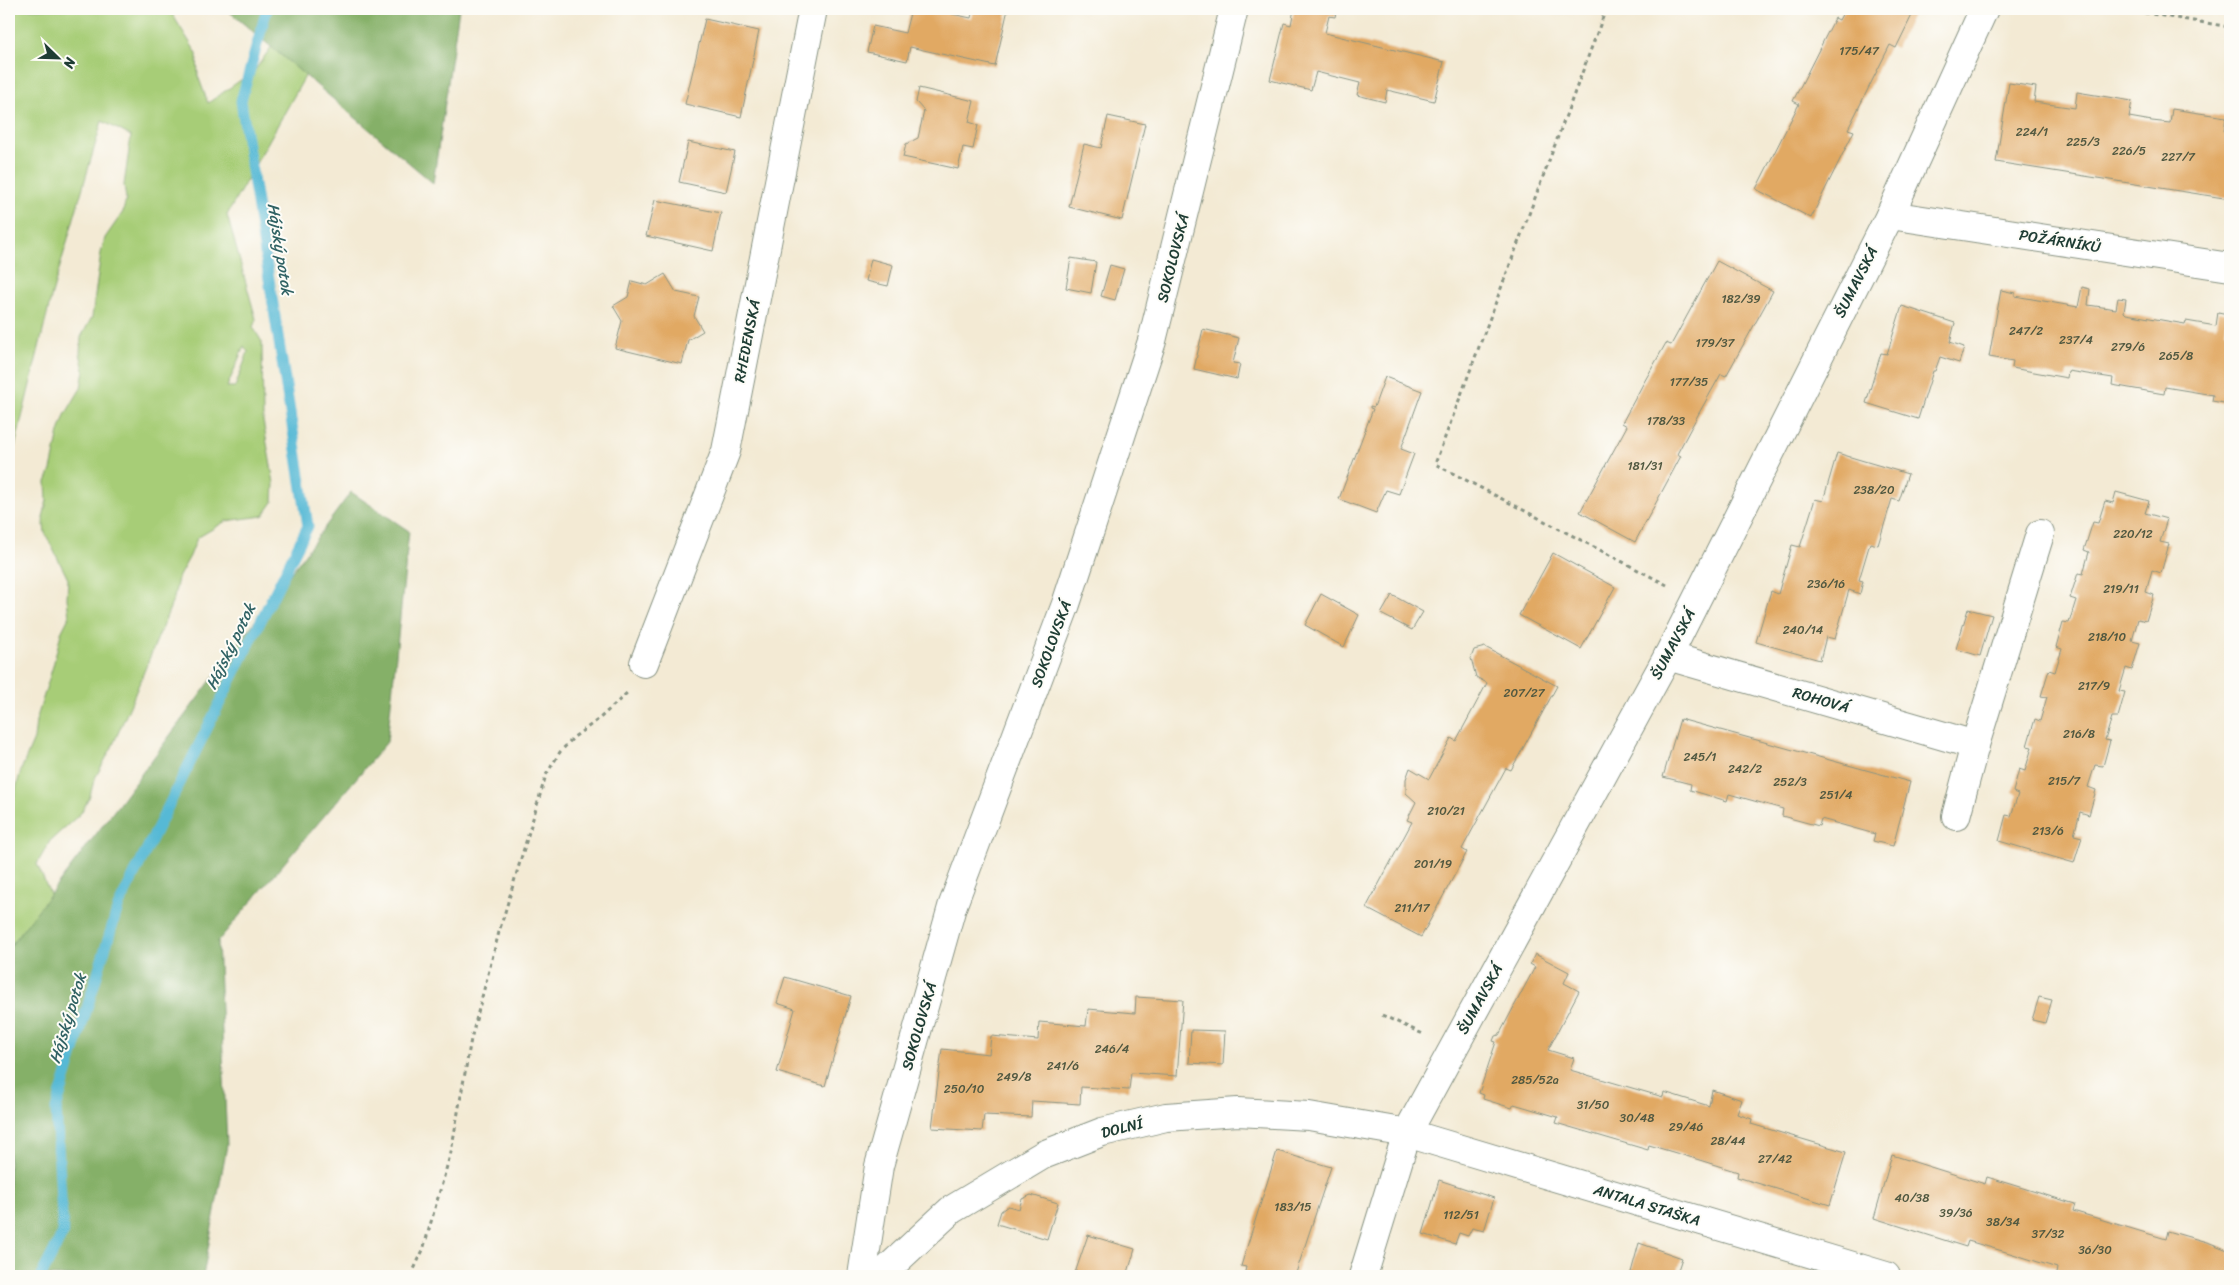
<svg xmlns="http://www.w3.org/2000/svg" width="2239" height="1285" viewBox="0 0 2239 1285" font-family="Sriracha,sans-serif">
<rect width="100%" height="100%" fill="#fdfcf7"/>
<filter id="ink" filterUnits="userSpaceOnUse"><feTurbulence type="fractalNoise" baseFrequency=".02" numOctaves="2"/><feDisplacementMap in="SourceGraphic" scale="10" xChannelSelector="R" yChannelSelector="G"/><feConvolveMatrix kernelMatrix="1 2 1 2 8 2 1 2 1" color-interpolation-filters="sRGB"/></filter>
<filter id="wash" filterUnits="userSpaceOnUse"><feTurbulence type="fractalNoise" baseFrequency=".0096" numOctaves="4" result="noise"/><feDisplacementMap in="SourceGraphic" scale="20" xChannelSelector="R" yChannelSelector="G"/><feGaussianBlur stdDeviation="1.12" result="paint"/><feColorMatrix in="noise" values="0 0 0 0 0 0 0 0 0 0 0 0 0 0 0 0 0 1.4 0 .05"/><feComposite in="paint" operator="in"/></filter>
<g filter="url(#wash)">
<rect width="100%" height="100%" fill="#f3ead4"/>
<!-- green -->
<path fill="#a7cd77" stroke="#638556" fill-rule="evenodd" d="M9,9H169L197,54L198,76L208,103L255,70L298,9H343L227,215L256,319L253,327L262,342L263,421L274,483L273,502L263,516L226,521L197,538L190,556L178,578L174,598L130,706L112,747L94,780L90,796L81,813L50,841L37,864L112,1036L27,1276H9V815L21,770L34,739L36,721L53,666L61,633L69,617L67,598L68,579L45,533L43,518L47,500L46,482L51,470L59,432L65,415L81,388L84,370L80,353L81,337L92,317L101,253L105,238L123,212L126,199L124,185L131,136L102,121L52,294L9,471ZM244,346L248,352L235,387H227Z"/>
<!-- forest -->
<g fill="#85b068" stroke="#52764e">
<polygon points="226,9 459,9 433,183"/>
<polygon points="351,492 409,531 387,742 218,941 227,1145 203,1276 9,1276 9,948 116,808"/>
</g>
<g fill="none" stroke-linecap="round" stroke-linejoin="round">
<!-- stream -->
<polyline stroke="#57b9d5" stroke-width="11" points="41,1276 63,1233 56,1109 118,907 308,526 241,101 267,9"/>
</g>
<g id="blocks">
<!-- building -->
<g fill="#e1a963">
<polygon points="911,9 954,9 952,14 971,18 973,9 1008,9 995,66 910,47 907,61 867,52 873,26 905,33"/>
<polygon points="1294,9 1337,9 1335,17 1329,16 1325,33 1444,62 1434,101 1387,90 1385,102 1357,95 1360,83 1316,72 1311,90 1270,80 1284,23 1291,25"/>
<polygon points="1845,9 1915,9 1896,48 1890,45 1848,129 1854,131 1811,218 1756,189 1799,104 1793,101 1835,18 1839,20"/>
<polygon points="705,19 759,31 741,117 685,104"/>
<polygon points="2009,83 2036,87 2034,102 2075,108 2077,92 2132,101 2129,117 2152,121 2170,123 2172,109 2226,117 2224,132 2230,133 2230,199 1996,162"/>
<polygon points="919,88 974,101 969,122 978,125 973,149 963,147 958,169 903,157 906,144 918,138 924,111 916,102"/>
<polygon points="1108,116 1145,124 1122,220 1069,207 1084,144 1101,148"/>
<polygon points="688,142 735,152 726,192 679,182"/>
<polygon points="655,200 721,213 713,251 646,236"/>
<polygon points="1071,258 1096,262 1091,293 1066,288"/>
<polygon points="871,259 893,265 888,286 866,281"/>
<polygon points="1717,261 1773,291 1726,376 1721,374 1699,413 1677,454 1681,456 1635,542 1580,512 1627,426 1622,423 1643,384 1666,343 1671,345"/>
<polygon points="1110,265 1124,269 1115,300 1101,296"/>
<polygon points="665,274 676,292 699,297 694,316 703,331 688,340 682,364 615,348 622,321 613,306 628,297 632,281 647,285"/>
<polygon points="2082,287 2090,289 2088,305 2116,309 2118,298 2126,299 2124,312 2126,314 2185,324 2186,321 2216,326 2218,312 2228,314 2225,331 2230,332 2230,404 2212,401 2213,395 2165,387 2164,394 2112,385 2113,378 2068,371 2067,378 2012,368 2013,361 1989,357 2001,290 2015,293 2015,296 2078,307"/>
<polygon points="1902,306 1955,323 1950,342 1964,347 1959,363 1940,357 1935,371 1933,371 1918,419 1866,403 1881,353 1887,354"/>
<polygon points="1203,329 1239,338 1233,363 1240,364 1237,379 1194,369"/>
<polygon points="1385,377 1422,391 1401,449 1414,454 1399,494 1386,490 1376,513 1339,499 1373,409 1370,408 1370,406 1374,407"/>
<polygon points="1837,453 1908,474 1899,501 1892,499 1878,545 1870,543 1859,580 1863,581 1860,594 1849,590 1835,639 1826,637 1820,660 1756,642 1771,591 1778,594 1792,545 1800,547 1815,499 1823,501"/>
<polygon points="2116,492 2149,501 2145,513 2167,519 2160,542 2169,544 2161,573 2152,570 2146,592 2154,595 2146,621 2138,619 2132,641 2140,643 2132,670 2126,668 2119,691 2125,692 2118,717 2112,717 2105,740 2110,741 2103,766 2095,765 2088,787 2096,790 2089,815 2080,812 2074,835 2082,837 2074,863 1999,841 2006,815 2011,816 2018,794 2013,792 2019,769 2025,771 2032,747 2027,746 2035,719 2040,721 2047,697 2041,696 2049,670 2055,672 2062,649 2056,647 2063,622 2069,623 2076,600 2070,598 2078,573 2083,574 2089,552 2084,550 2093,522 2098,523 2105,501 2113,503"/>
<polygon points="1553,553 1615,587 1581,649 1519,615"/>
<polygon points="1321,594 1359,615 1344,647 1305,625"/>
<polygon points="1392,595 1423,612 1412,630 1381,614"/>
<polygon points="1968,609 1992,615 1980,656 1956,649"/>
<polygon points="1485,647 1557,686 1511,770 1506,768 1462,849 1467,852 1421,937 1366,908 1412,822 1407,820 1416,802 1406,793 1406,779 1410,768 1429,779 1451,738 1456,741 1487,683 1476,677 1471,658 1474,650"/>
<polygon points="1680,719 1910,782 1893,846 1873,841 1875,834 1821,819 1819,826 1782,816 1783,809 1729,794 1727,801 1690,790 1691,784 1663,777"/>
<polygon points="1535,954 1569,972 1564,983 1579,991 1548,1050 1574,1058 1570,1070 1663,1097 1664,1092 1709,1106 1712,1090 1742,1100 1737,1114 1752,1119 1751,1124 1846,1152 1830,1205 1737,1177 1738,1172 1693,1158 1649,1145 1648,1150 1556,1123 1558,1117 1514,1104 1512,1108 1483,1099 1484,1095 1479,1093 1496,1042 1493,1041 1495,1036 1499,1035 1535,967 1530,964"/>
<polygon points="785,977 851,996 825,1086 777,1072 795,1009 777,1003"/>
<polygon points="1136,997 1183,1000 1177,1076 1131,1073 1129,1090 1081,1087 1080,1104 1032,1101 1031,1117 984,1115 982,1131 932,1128 942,1049 989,1054 991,1036 1038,1040 1039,1022 1086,1026 1088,1009 1135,1013"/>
<polygon points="2039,997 2052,1000 2045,1023 2032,1020"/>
<polygon points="1191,1030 1225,1031 1223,1065 1189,1063"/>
<polygon points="1277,1151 1331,1167 1295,1276 1244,1276 1246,1267 1241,1266"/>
<polygon points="1892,1155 1985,1184 1987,1177 2075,1204 2073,1211 2166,1239 2168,1231 2210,1243 2230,1251 2230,1276 2065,1276 2056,1274 2057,1268 2013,1254 1968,1241 1966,1247 1874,1218"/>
<polygon points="1439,1180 1494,1198 1484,1231 1472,1228 1468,1236 1459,1233 1455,1244 1423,1234"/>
<polygon points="1031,1195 1058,1203 1047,1239 997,1224 1001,1211 1008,1206 1019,1209 1022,1199"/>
<polygon points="1088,1235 1135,1249 1127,1276 1074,1276"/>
<polygon points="1639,1243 1682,1258 1676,1276 1630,1276"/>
</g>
</g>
</g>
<g filter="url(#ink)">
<use href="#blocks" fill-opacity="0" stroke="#899484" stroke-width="1"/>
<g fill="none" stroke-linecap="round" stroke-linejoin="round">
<defs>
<g id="minor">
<polyline points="1890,215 2230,267"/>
<polyline points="1668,656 1975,745"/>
<polyline points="644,663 726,451 813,9"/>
<polyline points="1956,816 1975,745 2040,534"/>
<polyline points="862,1276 879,1166 952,907 1066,604 1152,341 1234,9"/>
<polyline points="880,1276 951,1210 1043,1155 1102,1132 1166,1117 1238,1112 1309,1116 1407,1133 1886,1276"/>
<polyline points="1363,1276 1407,1133 1668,656 1890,215 1984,9"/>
</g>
</defs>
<!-- minor casing -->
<use href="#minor" stroke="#899484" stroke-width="30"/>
<!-- path -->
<g stroke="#899484" stroke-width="3" stroke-dasharray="4 4" stroke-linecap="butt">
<polyline points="1606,9 1435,464 1667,585"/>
<polyline points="2121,9 2230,27"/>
<polyline points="1382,1015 1423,1034"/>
<polyline points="411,1276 423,1250 451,1152 471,1039 499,932 546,775 560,752 574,737 599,719 628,692"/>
</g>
<!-- minor -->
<use href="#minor" stroke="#fff" stroke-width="28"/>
</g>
</g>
<g text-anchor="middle" stroke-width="4" stroke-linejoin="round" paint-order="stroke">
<!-- number labels -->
<g font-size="12" fill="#505840">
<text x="1859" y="55">175/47</text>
<text x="2032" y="136">224/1</text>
<text x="2083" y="146">225/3</text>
<text x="2129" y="155">226/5</text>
<text x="2178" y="161">227/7</text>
<text x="1741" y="303">182/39</text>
<text x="2026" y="335">247/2</text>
<text x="2076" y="344">237/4</text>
<text x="1715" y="347">179/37</text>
<text x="2128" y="351">279/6</text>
<text x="2176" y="360">265/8</text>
<text x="1689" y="386">177/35</text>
<text x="1666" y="425">178/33</text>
<text x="1645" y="470">181/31</text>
<text x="1874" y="494">238/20</text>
<text x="2133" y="538">220/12</text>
<text x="1826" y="588">236/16</text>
<text x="2121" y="593">219/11</text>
<text x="1803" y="634">240/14</text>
<text x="2107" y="641">218/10</text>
<text x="2094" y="690">217/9</text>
<text x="1524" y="697">207/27</text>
<text x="2079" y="738">216/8</text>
<text x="1700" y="761">245/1</text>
<text x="1745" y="773">242/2</text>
<text x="2064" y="785">215/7</text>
<text x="1790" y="786">252/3</text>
<text x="1836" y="799">251/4</text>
<text x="1446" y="815">210/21</text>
<text x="2048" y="835">213/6</text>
<text x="1433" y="868">201/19</text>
<text x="1412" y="912">211/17</text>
<text x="1112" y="1053">246/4</text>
<text x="1063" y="1070">241/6</text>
<text x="1014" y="1081">249/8</text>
<text x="1535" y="1084">285/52a</text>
<text x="964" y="1093">250/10</text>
<text x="1593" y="1109">31/50</text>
<text x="1637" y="1122">30/48</text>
<text x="1686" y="1131">29/46</text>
<text x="1728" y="1145">28/44</text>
<text x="1775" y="1163">27/42</text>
<text x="1912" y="1202">40/38</text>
<text x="1293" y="1211">183/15</text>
<text x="1956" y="1217">39/36</text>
<text x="1461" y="1219">112/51</text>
<text x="2003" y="1226">38/34</text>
<text x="2048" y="1238">37/32</text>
<text x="2095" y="1254">36/30</text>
</g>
<!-- street labels -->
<g font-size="15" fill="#1f3d34" stroke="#fdfcf7">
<text transform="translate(2060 241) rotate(9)" y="5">POŽÁRNÍKŮ</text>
<text transform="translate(1173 258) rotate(-76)" y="5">SOKOLOVSKÁ</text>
<text transform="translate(1856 282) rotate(-63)" y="5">ŠUMAVSKÁ</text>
<text transform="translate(747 341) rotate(-79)" y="5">RHEDENSKÁ</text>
<text transform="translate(1051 644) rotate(-70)" y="5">SOKOLOVSKÁ</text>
<text transform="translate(1673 644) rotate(-62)" y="5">ŠUMAVSKÁ</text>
<text transform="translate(1821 700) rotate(16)" y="5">ROHOVÁ</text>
<text transform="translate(1480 999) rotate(-61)" y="5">ŠUMAVSKÁ</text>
<text transform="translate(919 1026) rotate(-74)" y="5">SOKOLOVSKÁ</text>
<text transform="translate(1122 1128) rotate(-14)" y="5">DOLNÍ</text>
<text transform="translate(1647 1205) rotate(17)" y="5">ANTALA STAŠKA</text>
</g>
<!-- water labels -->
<g font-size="16" font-style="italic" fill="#306264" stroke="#fdfcf7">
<text transform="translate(281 249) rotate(81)" y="6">Hájský potok</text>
<text transform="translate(230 646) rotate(-64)" y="6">Hájský potok</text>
<text transform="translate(67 1018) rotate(-73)" y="6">Hájský potok</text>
</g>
</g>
<!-- margin -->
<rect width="2239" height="1285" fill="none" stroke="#fdfcf7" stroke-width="30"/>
<!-- north arrow -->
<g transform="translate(58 58) rotate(113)" stroke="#fdfcf7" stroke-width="4" paint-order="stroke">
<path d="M0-4L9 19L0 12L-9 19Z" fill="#1f3d34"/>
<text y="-8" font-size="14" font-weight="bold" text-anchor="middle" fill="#1f3d34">N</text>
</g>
</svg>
